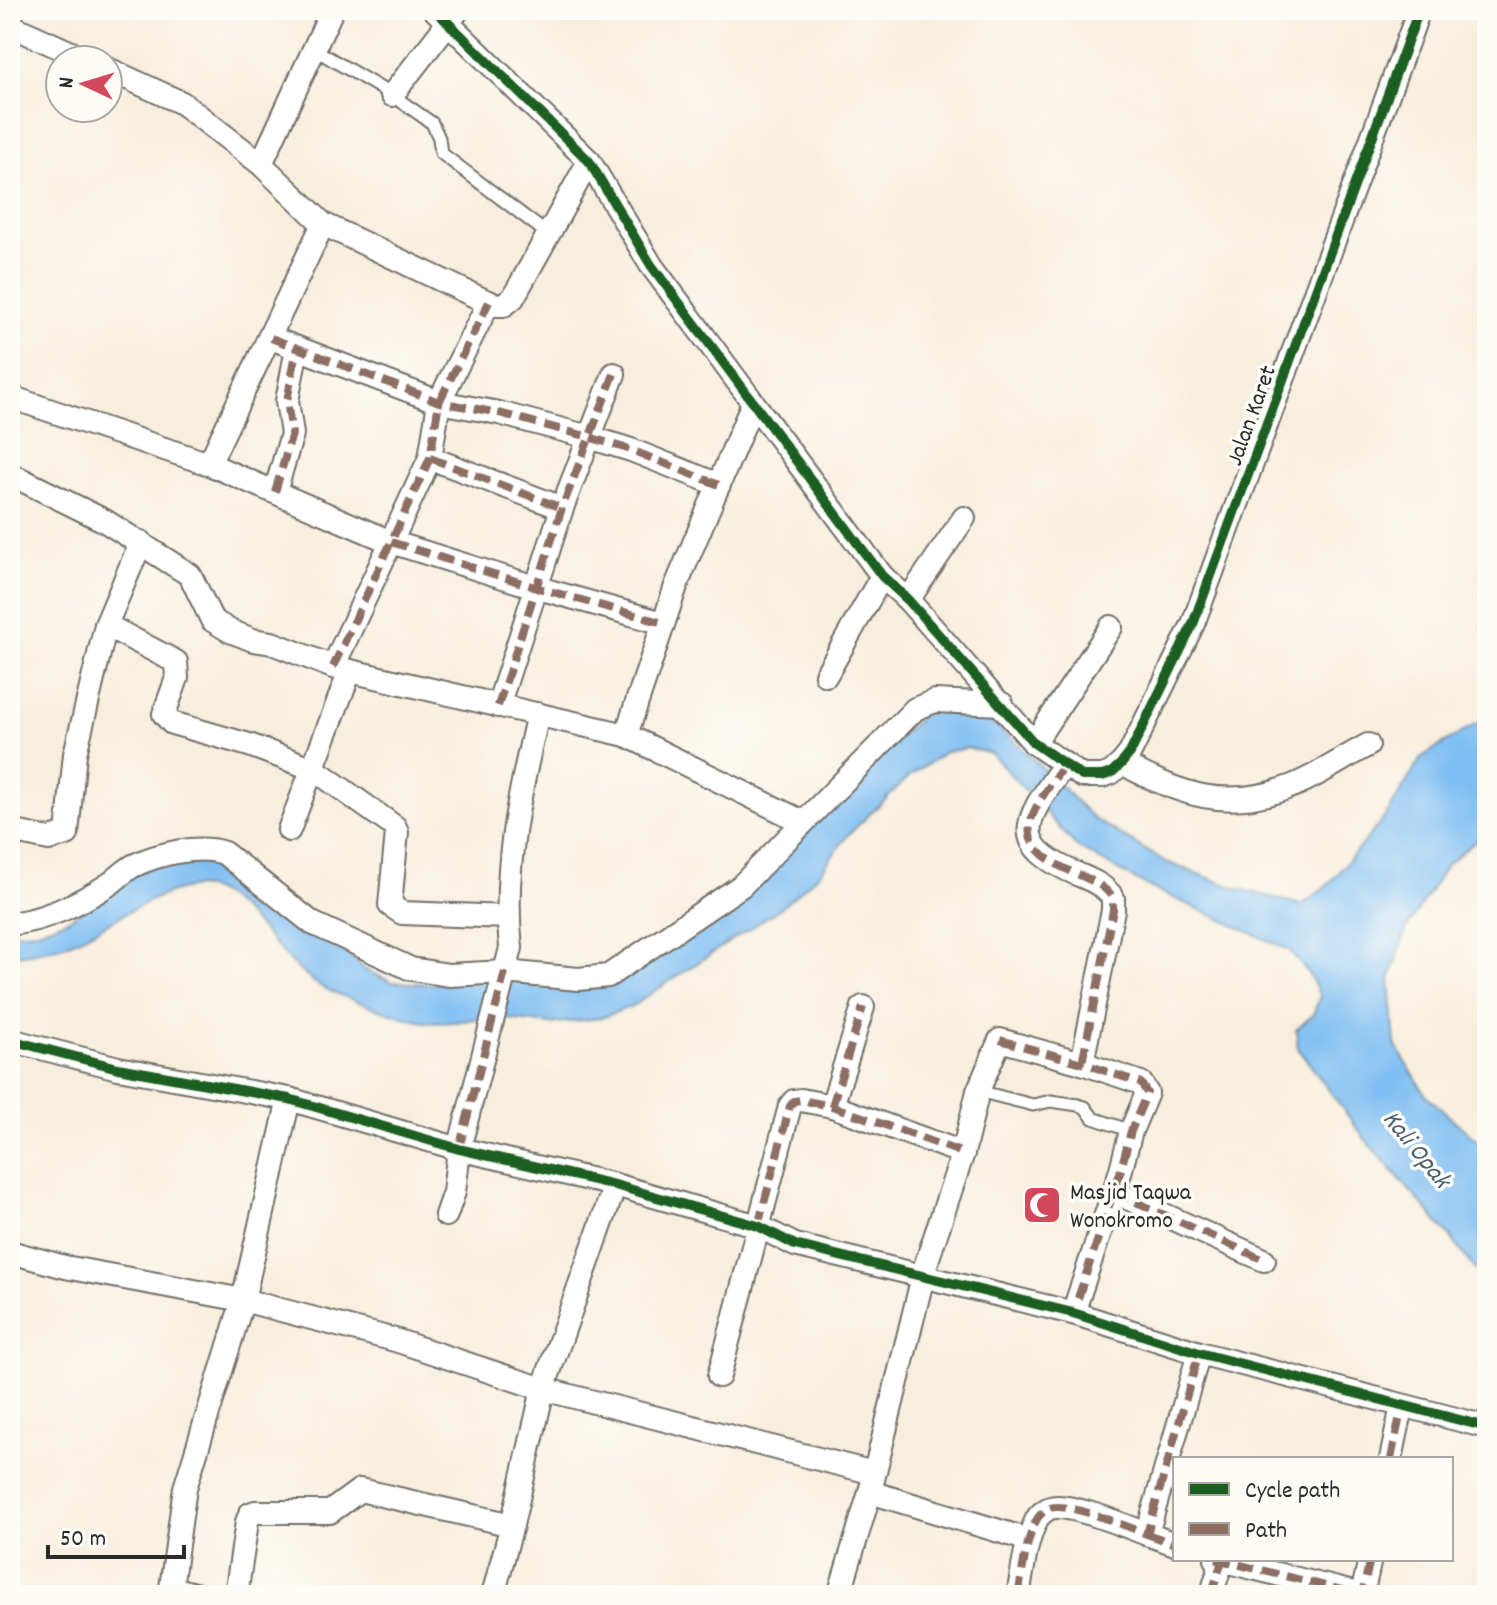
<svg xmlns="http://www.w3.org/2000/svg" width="1497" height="1605" viewBox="0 0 1497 1605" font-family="Dekko,sans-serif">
<rect width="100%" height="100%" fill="#fdfcf7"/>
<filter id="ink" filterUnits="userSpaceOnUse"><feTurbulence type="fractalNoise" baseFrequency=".0125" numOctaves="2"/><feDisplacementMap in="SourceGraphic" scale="16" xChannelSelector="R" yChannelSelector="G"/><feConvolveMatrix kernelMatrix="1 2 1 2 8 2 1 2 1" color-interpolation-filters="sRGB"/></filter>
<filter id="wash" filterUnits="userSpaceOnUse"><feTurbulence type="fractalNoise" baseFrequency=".006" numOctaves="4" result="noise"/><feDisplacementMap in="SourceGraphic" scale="32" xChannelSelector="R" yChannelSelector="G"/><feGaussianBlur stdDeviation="1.8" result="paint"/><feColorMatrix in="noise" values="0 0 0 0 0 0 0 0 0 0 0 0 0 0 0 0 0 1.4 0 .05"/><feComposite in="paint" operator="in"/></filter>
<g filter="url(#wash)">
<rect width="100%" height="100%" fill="#f8eedd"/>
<!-- water -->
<path fill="#7ebef2" stroke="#54748e" stroke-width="2" d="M948,708L986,718L1020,746L1094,819L1166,862L1233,887L1302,905L1327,886L1386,816L1422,757L1487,717V832L1447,864L1406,930L1390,980L1395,1044L1425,1094L1487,1150V1285L1448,1234L1365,1139L1298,1048L1296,1030L1313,1015L1320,996L1309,974L1289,950L1147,886L1077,847L992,754L968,748L945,752L910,776L848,835L819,874L782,907L632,1006L601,1018L550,1024L508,1019L504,1014C477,1018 451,1025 425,1022C408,1020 335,995 320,986C311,980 300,971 292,963C272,943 233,892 205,888C165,881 102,932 64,945C47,950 28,954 10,955V933L37,931L69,919L140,871L172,862L218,858L338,945L365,970L392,982L429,984L603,970L745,893L928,709Z"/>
</g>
<g filter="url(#ink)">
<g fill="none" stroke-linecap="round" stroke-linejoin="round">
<defs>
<g id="lane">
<polyline points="314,49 392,95 432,123 439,138 441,153 549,235"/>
<polyline points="978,1091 1033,1105 1051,1101 1078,1105 1085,1107 1093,1118 1131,1131"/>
</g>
<g id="street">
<polyline points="435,10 589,161 651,265 882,576 908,600 1034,743 1082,776 1102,776 1111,773 1122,763 1130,753 1193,624 1419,10"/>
<polyline points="14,27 87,60"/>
<polyline points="108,69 182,103 261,164 323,224 494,305 504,305 513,298 589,161"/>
<polyline points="392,95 458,10"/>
<polyline points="261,164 332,10"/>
<polyline points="271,338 439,402 499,413 589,437 631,450 719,485"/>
<polyline points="10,397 209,464 391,542 535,587 663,623"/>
<polyline points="430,458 562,508"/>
<polyline points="209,464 323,224"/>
<polyline points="10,474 105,521 190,575 212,620 230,631 253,640 272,643 333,667 626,735 803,822"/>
<polyline points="275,492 292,434 287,401 297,348"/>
<polyline points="908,600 964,518"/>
<polyline points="106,625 176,662 177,678 164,714 172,723 249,745 314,769 395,827 397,832 390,905 402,913 508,917"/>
<polyline points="333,667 430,458 439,402 489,302"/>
<polyline points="826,675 882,576"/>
<polyline points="498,706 562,508 614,374"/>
<polyline points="626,735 676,586 753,403"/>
<polyline points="1034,743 1111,627"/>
<path d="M1122,763C1179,795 1228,812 1292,786C1318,776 1343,758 1368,745"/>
<path d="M1064,765C1029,816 1003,843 1077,874C1091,880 1104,885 1113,898V910L1082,1063"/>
<polyline points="289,830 350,671"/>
<polyline points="10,831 49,839 67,834 75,754 106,625 141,542"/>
<path d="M10,924C46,920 78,904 108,885C117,879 124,871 133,866C157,854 199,844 224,853L312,923L411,969L449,975L505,972L578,979L608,976L741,886L915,709L935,701L1002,704"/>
<polyline points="10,1040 118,1068 289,1099 459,1149 615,1185 758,1226 795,1245 1073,1313 1199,1353 1487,1427"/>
<polyline points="832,1106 863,1007"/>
<polyline points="1114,1192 1264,1260"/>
<path d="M446,1215L454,1192L459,1149L511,948C502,868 520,791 538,714"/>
<polyline points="10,1252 65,1267 243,1300 395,1340 543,1389 874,1473"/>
<polyline points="719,1376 790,1106 794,1101 801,1100 832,1106 963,1153"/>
<polyline points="1391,1459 1402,1406"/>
<polyline points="870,1492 1029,1540"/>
<polyline points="1147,1534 1175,1544"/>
<polyline points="1216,1559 1362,1595 1370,1559"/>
<polyline points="172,1588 198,1595"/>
<polyline points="170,1595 185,1488 243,1300 289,1099"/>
<polyline points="236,1595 247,1522 250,1514 255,1512 330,1512 360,1490 512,1525"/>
<polyline points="493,1595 512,1525 543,1389 615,1185"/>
<polyline points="839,1595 870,1492 926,1264 963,1153 978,1091 1000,1040 1082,1063 1141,1083 1147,1093 1131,1131 1120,1173 1073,1313"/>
<path d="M1018,1595C1023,1571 1025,1543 1036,1521C1039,1514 1048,1507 1056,1507C1077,1506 1126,1526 1147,1534L1199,1353"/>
<polyline points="1217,1595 1214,1586 1222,1561"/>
</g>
</defs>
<!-- lane casing -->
<use href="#lane" stroke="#736f69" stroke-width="15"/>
<!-- street casing -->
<use href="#street" stroke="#736f69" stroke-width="26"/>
<!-- lane -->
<use href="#lane" stroke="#fff" stroke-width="11"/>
<!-- street -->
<use href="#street" stroke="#fff" stroke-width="22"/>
<!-- quiet -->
<g stroke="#8d6e63" stroke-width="8" stroke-dasharray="16 8" stroke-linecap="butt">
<polyline points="271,338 439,402 499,413 589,437 631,450 719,485"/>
<polyline points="430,458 562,508"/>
<polyline points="275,492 292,434 287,401 297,348"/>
<polyline points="391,542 535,587 663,623"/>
<polyline points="333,667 430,458 439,402 489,302"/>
<polyline points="498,706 562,508 614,374"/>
<path d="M1064,765C1029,816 1003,843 1077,874C1091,880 1104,885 1113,898V910L1082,1063"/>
<polyline points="1000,1040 1082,1063 1141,1083 1147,1093 1131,1131 1120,1173 1073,1313 1078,1315"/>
<polyline points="832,1106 863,1007"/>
<polyline points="459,1149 505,972"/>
<polyline points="1114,1192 1264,1260"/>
<polyline points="758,1226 790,1106 794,1101 801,1100 832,1106 963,1153"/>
<polyline points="1391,1459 1402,1406"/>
<polyline points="1147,1534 1175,1544"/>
<polyline points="1216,1559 1362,1595 1370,1559"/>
<polyline points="172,1588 198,1595"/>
<path d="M1018,1595C1023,1571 1025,1543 1036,1521C1039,1514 1048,1507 1056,1507C1077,1506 1126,1526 1147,1534L1199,1353"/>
<polyline points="1217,1595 1214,1586 1222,1561"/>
</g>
<defs>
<g id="cycleway">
<polyline points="435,10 589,161 651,265 882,576 908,600 1034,743 1082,776 1102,776 1111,773 1122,763 1130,753 1193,624 1419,10"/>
<polyline points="10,1040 118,1068 289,1099 459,1149 615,1185 758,1226 795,1245 1073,1313 1199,1353 1487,1427"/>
</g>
</defs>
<!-- cycleway casing -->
<use href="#cycleway" stroke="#fdfcf7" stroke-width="15"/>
<!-- cycleway -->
<use href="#cycleway" stroke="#1b5e20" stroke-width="10"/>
</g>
</g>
<!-- icons -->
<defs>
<symbol id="mosque-square" viewBox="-11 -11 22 22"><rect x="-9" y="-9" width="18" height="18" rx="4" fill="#d1495b" stroke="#fdfcf7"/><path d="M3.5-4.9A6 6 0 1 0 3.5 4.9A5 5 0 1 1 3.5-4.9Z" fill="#fff"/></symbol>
</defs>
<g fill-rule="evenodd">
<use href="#mosque-square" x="1020" y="1183" width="44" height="44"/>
</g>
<g text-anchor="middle" stroke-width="7" stroke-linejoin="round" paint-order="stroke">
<!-- street labels -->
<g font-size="24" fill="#2b2b2b" stroke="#fdfcf7">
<text transform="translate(1250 415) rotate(-70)" y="8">Jalan Karet</text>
</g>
<!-- poi labels -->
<g font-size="24" fill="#2b2b2b" stroke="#fdfcf7" text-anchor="start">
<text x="1070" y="1199">Masjid Taqwa<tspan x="1070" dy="28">Wonokromo</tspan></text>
</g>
<!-- water labels -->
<g font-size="26" font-style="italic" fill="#485e71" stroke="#fdfcf7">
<text transform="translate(1418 1148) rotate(51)" y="9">Kali Opak</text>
</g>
</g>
<!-- margin -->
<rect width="1497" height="1605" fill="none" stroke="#fdfcf7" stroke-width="40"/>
<!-- legend -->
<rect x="1173" y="1457" width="280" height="104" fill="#fdfcf7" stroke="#a9a8a5" stroke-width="2"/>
<rect x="1189" y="1483" width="40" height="12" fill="#1b5e20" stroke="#a9a8a5" stroke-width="2"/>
<text x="1245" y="1497" font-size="24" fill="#2b2b2b">Cycle path</text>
<rect x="1189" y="1523" width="40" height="12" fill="#8d6e63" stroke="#a9a8a5" stroke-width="2"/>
<text x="1245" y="1537" font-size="24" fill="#2b2b2b">Path</text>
<!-- north arrow -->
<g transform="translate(84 84) rotate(274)"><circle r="38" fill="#fdfcf7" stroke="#a9a8a5" stroke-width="2"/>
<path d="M0-6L14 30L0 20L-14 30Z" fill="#d1495b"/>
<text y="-12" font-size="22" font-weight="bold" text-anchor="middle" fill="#2b2b2b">N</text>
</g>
<!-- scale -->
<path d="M48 1545v12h136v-12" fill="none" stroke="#2b2b2b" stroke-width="4"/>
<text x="60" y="1545" font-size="24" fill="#2b2b2b" stroke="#fdfcf7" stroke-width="6" paint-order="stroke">50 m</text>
</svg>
